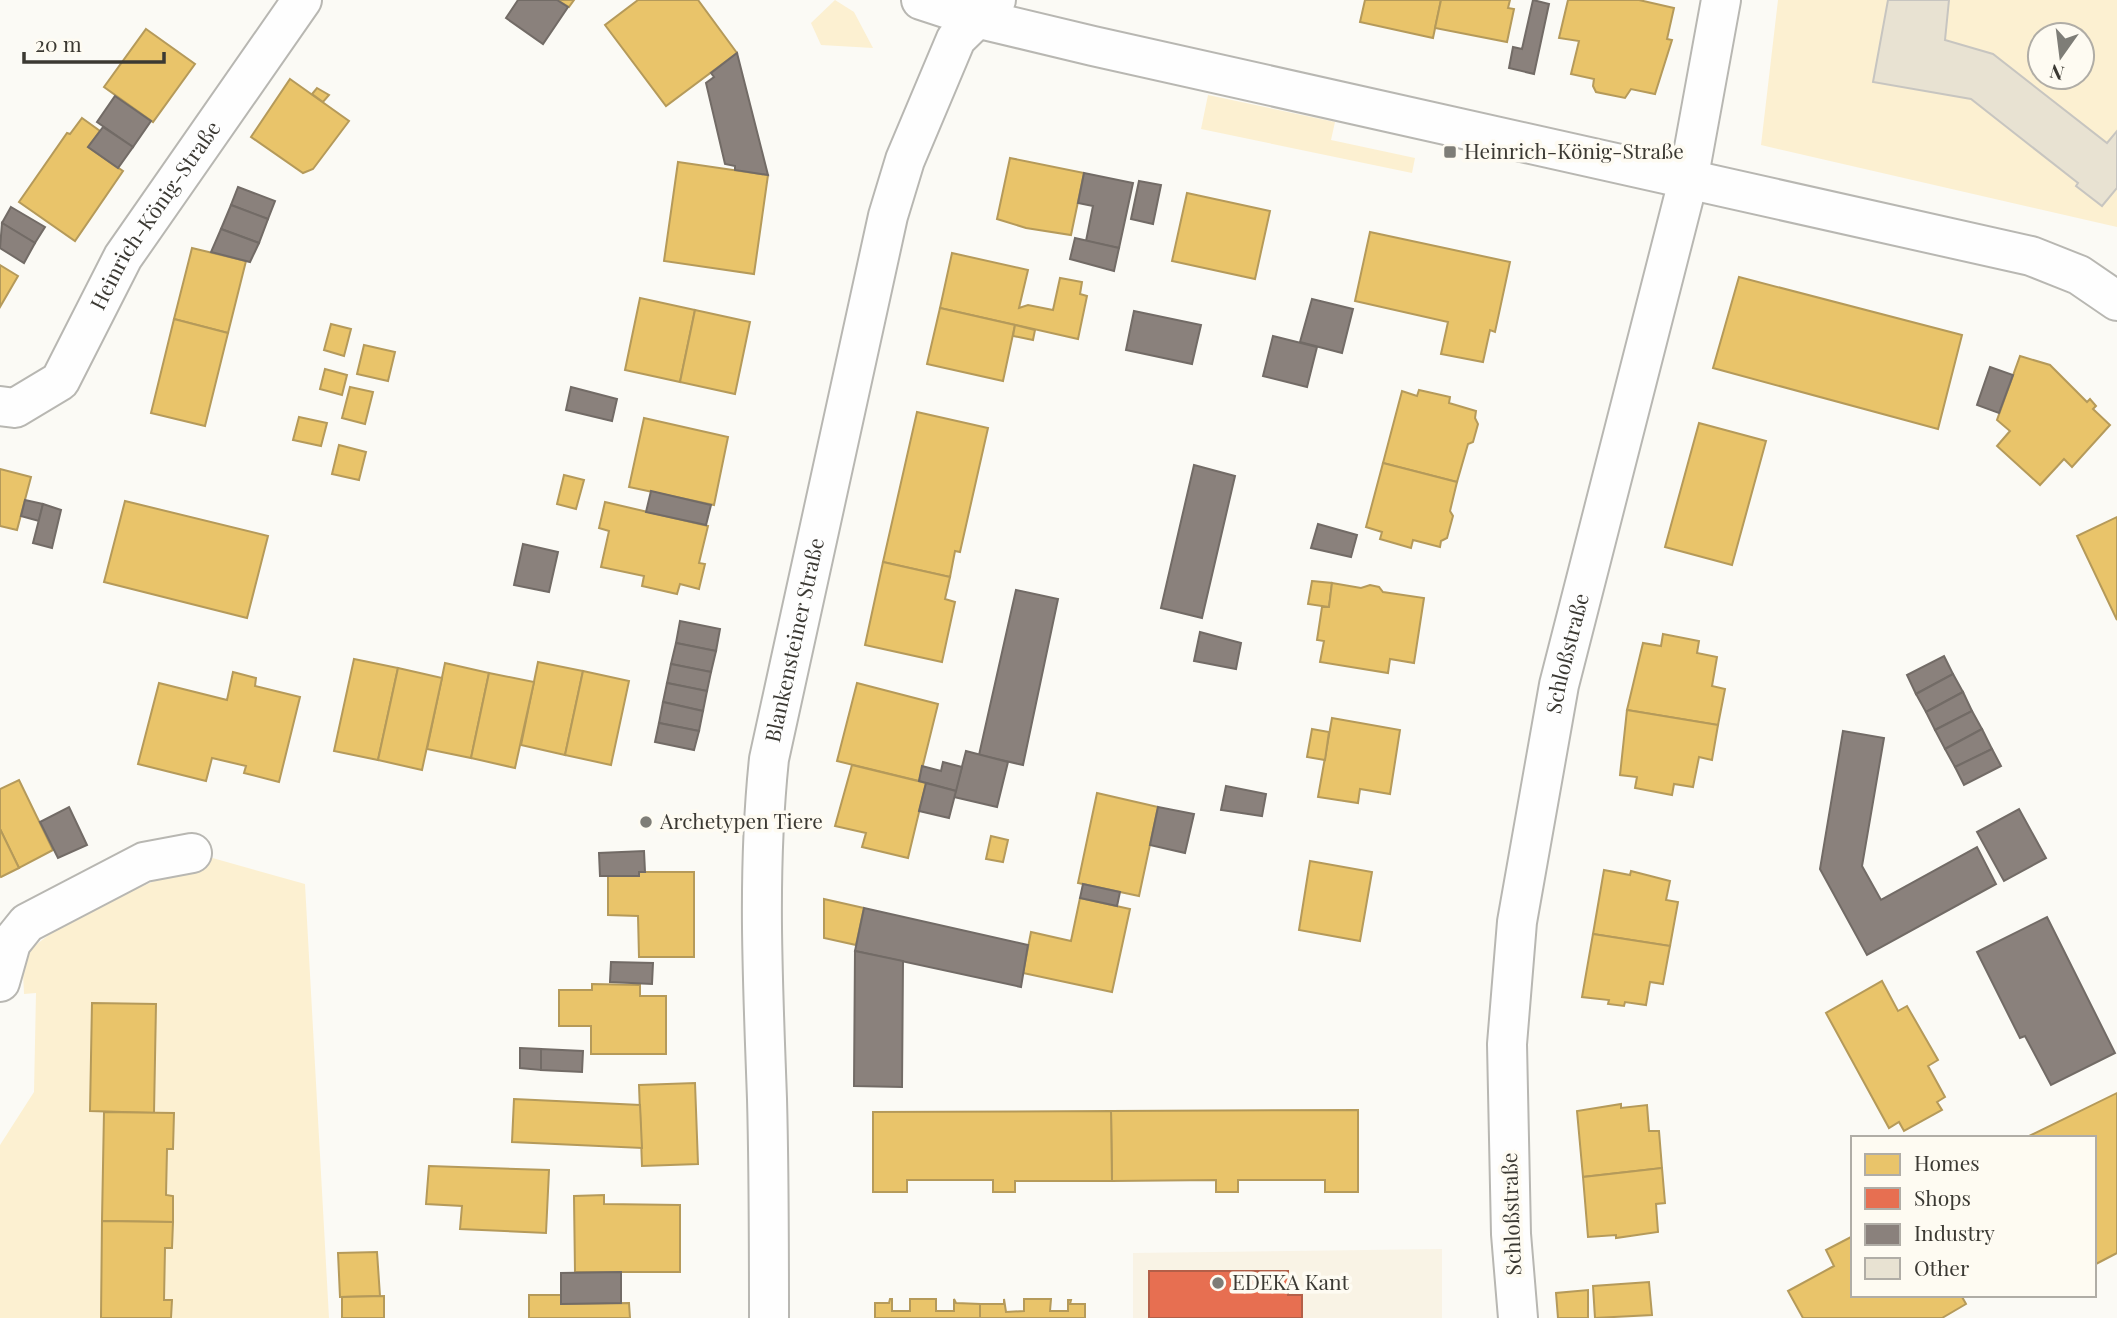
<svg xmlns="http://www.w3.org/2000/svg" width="2117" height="1318" viewBox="0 0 2117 1318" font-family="'Playfair Display',serif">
<rect width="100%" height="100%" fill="#fbfaf5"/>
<!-- built -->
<polygon fill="#f9f3e5" points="1442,1249 1442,1318 1133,1318 1133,1253"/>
<!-- green -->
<g fill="#fcf0d1" fill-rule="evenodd">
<polygon points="835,0 854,12 873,48 821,45 811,23"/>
<path d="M1778,0H2117V227L1761,145ZM2040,35H2082V77H2040Z"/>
<polygon points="1208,95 1335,122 1331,140 1415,158 1412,173 1201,129"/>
<path d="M209,857L305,884L329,1318H0V1145L34,1092L36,993L24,994C24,983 21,966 26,957C41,926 172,874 209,857Z"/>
</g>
<!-- homes -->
<g fill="#e9c46a" stroke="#b59a5a" stroke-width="2">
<polygon points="557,0 574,0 569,7"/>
<polygon points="638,0 698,0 737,53 666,106 605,25"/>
<polygon points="1365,0 1441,0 1433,38 1360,22"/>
<polygon points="1441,0 1510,0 1508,8 1514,9 1507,42 1435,28"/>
<polygon points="1568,0 1639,0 1674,8 1667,39 1672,40 1655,94 1631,89 1625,98 1596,92 1593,86 1594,79 1571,74 1579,41 1559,38"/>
<polygon points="146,29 195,64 153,122 104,87"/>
<polygon points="290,79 349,121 313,169 303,173 251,137"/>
<polygon points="317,88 329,95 323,102 312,94"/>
<polygon points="82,118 100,131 88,147 123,171 75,241 19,202 67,133 70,134"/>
<polygon points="1010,158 1084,173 1071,235 1026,228 997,219"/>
<polygon points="678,162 768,175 754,274 664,261"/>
<polygon points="1187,193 1270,211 1255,279 1172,261"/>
<polygon points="1370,232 1510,262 1495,332 1490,330 1483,362 1441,354 1448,322 1355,301"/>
<polygon points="192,248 246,261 228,333 174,319"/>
<polygon points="952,253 1028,270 1019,308 1028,305 1053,310 1060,278 1082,282 1080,294 1087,296 1078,339 940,308"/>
<polygon points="0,265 18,276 0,307"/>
<polygon points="1739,277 1962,335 1938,429 1713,368"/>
<polygon points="640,298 695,310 680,382 625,370"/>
<polygon points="940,308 1015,325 1003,381 927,364"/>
<polygon points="695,310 750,322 735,394 680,382"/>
<polygon points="174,319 228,333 205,426 151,413"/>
<polygon points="331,324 351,329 344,356 324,350"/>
<polygon points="1015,325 1035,330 1033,340 1013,336"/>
<polygon points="364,345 395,352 388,381 357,374"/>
<polygon points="2020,356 2050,365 2087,402 2090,399 2096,406 2093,409 2110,425 2072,467 2064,459 2040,485 1997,446 2010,431 1997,420"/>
<polygon points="325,369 347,375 342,395 320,389"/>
<polygon points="350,387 373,392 365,424 342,418"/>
<polygon points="1419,390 1450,397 1449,403 1476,411 1475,418 1478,424 1473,442 1468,444 1457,482 1383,463 1402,391 1417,396"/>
<polygon points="917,412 988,428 960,552 955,551 950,577 883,562"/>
<polygon points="299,417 327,423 321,446 293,440"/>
<polygon points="644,418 728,437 714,505 629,487"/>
<polygon points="1699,423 1766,441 1732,565 1665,547"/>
<polygon points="339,445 366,452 359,480 332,474"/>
<polygon points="1383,463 1457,482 1450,511 1453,516 1447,538 1441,541 1440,547 1413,540 1411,548 1380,539 1382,532 1366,527"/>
<polygon points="0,469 31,477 17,530 0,526"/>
<polygon points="564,475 584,480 576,509 557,504"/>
<polygon points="125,501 268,536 247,618 104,582"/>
<polygon points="605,502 708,526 699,563 705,564 699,589 680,584 677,594 642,586 644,576 601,567 609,531 599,528"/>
<polygon points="2117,517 2117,620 2077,536"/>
<polygon points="883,562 950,577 945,599 955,602 942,662 865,645"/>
<polygon points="1312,581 1332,583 1329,607 1308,604"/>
<polygon points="1332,583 1361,588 1370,585 1379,587 1383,592 1424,598 1414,663 1390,659 1388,673 1320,662 1324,641 1317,640 1322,607 1329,607"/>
<polygon points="1663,634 1699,641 1697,653 1717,657 1712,686 1725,689 1718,725 1627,710 1643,643 1661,646"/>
<polygon points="354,659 398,668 378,760 334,751"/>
<polygon points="538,662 583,671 565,755 521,745"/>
<polygon points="445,663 489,673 471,758 427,749"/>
<polygon points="398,668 442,678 422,770 378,760"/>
<polygon points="583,671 629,681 611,765 565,755"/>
<polygon points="233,672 256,678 255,686 300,697 279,782 244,773 246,766 212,758 206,781 138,764 159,683 227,700"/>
<polygon points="489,673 534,682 515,768 471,758"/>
<polygon points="857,683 938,704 919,781 837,761"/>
<polygon points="1627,710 1718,725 1712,760 1699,757 1693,787 1674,784 1672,795 1635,788 1637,777 1620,775"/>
<polygon points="1332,718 1400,730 1390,794 1360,789 1358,803 1318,797"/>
<polygon points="1312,729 1329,732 1325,760 1307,757"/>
<polygon points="852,765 926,783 908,858 862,847 866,833 835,826"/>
<polygon points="19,780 53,850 19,868 0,829 0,789"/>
<polygon points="1097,793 1158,807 1139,896 1078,883"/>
<polygon points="0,829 19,868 1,877 0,876"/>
<polygon points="991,836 1008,840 1003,862 986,859"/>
<polygon points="1310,861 1372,872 1360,941 1299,930"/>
<polygon points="1604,870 1630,875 1631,871 1670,881 1666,900 1678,902 1670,946 1593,934"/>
<polygon points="639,872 694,872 694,957 639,957 638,916 608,915 608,876 639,876"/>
<polygon points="1080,898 1130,909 1112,992 1023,973 1031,932 1071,941"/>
<polygon points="824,899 864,908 856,945 824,938"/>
<polygon points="1593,934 1670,946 1663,984 1650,982 1646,1005 1625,1002 1624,1006 1608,1004 1609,1000 1582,997"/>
<polygon points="1882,981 1898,1011 1907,1006 1938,1060 1928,1066 1945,1097 1937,1102 1942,1110 1904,1131 1899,1122 1889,1128 1826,1013"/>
<polygon points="592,984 640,985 640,996 666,996 666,1054 591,1054 591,1026 559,1026 559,990 592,990"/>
<polygon points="92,1003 156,1004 154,1113 90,1111"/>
<polygon points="695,1083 698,1164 642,1166 639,1085"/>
<polygon points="2117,1093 2117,1253 2094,1265 2094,1138 2025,1138"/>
<polygon points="514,1099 640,1105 642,1148 512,1142"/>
<polygon points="1621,1104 1621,1108 1647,1105 1649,1131 1659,1131 1662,1168 1583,1177 1577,1111"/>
<polygon points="1358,1110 1358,1192 1325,1192 1325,1180 1238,1180 1238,1192 1216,1192 1216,1180 1112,1181 1111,1111"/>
<polygon points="1111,1111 1112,1181 1015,1181 1015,1192 993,1192 993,1180 907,1180 907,1192 873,1192 873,1112"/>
<polygon points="104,1112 174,1113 173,1149 167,1149 166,1195 173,1196 173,1222 102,1221"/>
<polygon points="429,1166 549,1170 546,1233 460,1229 462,1206 426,1204"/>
<polygon points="1662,1168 1665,1203 1656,1204 1658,1232 1616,1238 1616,1235 1588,1237 1583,1177"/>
<polygon points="604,1195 604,1204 680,1205 680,1272 575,1272 574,1196"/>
<polygon points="102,1221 173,1222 172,1248 165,1248 164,1300 172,1300 171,1318 101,1318"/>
<polygon points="1853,1236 1853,1295 1961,1295 1966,1304 1942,1318 1803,1318 1788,1291 1834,1266 1826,1250"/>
<polygon points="377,1252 380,1296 340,1297 338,1253"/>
<polygon points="1649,1282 1652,1315 1595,1318 1593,1286"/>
<polygon points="1588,1290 1588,1318 1558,1318 1556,1293"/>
<polygon points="529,1295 561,1295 561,1304 629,1303 630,1318 529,1318"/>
<polygon points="384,1296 384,1318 342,1318 342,1297"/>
<polygon points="890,1299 892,1299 892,1311 910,1311 910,1299 936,1299 936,1311 954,1311 954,1299 956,1303 980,1304 980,1318 875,1318 875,1303 889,1303"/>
<polygon points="1004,1299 1006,1312 1024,1311 1024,1299 1051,1299 1050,1311 1068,1311 1068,1300 1071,1300 1070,1304 1085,1304 1085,1318 980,1318 980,1304 1004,1304"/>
</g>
<!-- shops -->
<polygon fill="#e76f51" stroke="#b35f48" stroke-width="2" points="1149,1271 1288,1271 1288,1295 1302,1295 1302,1318 1149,1318"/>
<!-- industry -->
<g fill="#8a817c" stroke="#726b66" stroke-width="2">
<polygon points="518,0 557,0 568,7 543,44 506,18"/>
<polygon points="1533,0 1549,4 1534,74 1509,68 1513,47 1522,49"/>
<polygon points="737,53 768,175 735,170 735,166 725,164 706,83 714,77 711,73"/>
<polygon points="115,96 151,121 133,147 97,122"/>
<polygon points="103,127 133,147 118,168 88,147"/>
<polygon points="1084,173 1133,183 1119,248 1086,241 1093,206 1078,203"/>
<polygon points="1139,181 1161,185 1153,224 1131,219"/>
<polygon points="238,187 275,201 268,219 231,205"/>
<polygon points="231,205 268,219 259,243 221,229"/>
<polygon points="11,207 45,227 35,243 2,223"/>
<polygon points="2,223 35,243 24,263 0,248"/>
<polygon points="221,229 259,243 250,262 211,252"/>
<polygon points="1075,238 1119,248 1114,271 1070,259"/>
<polygon points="1312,299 1353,309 1342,353 1300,342"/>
<polygon points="1134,311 1201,325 1192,364 1126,350"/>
<polygon points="1273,336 1317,347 1307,387 1263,376"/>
<polygon points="1990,367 2013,375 1999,413 1977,405"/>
<polygon points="571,387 617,399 612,421 566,410"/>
<polygon points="1194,465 1235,476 1202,618 1161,608"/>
<polygon points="651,491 711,505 706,525 646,512"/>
<polygon points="25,500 43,504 39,521 21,516"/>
<polygon points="43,504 61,510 52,548 33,543"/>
<polygon points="1318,524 1357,535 1351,557 1311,548"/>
<polygon points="523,544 558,552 549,592 514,585"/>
<polygon points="1016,590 1058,599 1023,765 979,755"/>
<polygon points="680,621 720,629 716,651 676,643"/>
<polygon points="1200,632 1241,643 1236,669 1194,661"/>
<polygon points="676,643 716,651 711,672 671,664"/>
<polygon points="1944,656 1953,674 1916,694 1907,675"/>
<polygon points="671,664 711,672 707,691 667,683"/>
<polygon points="1953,674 1963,692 1926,712 1916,694"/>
<polygon points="667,683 707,691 703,711 663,702"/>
<polygon points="1963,692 1972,711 1935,730 1926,712"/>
<polygon points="663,702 703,711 699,731 659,723"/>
<polygon points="1972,711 1982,729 1945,749 1935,730"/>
<polygon points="659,723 699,731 694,750 655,742"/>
<polygon points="1982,729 1992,749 1955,767 1945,749"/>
<polygon points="1843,731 1884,738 1862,866 1881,900 1977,847 1996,884 1867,955 1820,869"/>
<polygon points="1992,749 2001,766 1964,785 1955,767"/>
<polygon points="966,751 1008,762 997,807 954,797"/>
<polygon points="943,762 962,767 956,791 919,781 922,766 941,771"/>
<polygon points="926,783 956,791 949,818 919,811"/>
<polygon points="1226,786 1266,794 1262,816 1221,810"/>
<polygon points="69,807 87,845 58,858 40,822"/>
<polygon points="1158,807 1194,814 1185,853 1150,845"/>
<polygon points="2019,809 2046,858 2004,881 1977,832"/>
<polygon points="644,851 645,872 639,872 639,876 600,876 599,853"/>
<polygon points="1083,884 1120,892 1117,906 1080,898"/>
<polygon points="864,908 1028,945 1021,987 855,951"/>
<polygon points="2047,917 2115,1053 2051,1085 2025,1036 2020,1038 1977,952"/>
<polygon points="855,951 903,961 902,1087 854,1086"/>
<polygon points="611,962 653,963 652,984 610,982"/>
<polygon points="520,1048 541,1049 541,1070 520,1068"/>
<polygon points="541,1049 583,1051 582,1072 541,1070"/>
<polygon points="621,1272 621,1303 561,1304 561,1273"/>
</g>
<!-- building -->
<polygon fill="#e8e2d2" stroke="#c7c5c0" stroke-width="2" points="1888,0 1949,0 1945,40 1993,54 2107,143 2117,131 2117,188 2102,206 2076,186 2078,183 1971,99 1873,82"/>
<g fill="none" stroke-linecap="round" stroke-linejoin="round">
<defs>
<g id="minor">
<polyline points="1688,181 1721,0"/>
<path id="s1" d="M0,406L15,408L60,381L123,257L302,0"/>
<polyline points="0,982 11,943 27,923 144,862 192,853"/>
<path id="s2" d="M769,1318C769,1245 769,1172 767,1099C763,985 757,873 769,759L888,216L905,160L956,39L996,0"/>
</g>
<g id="secondary">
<polyline points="921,0 976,18 1093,46 2031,256 2079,275 2117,301"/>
<path id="s3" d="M1518,1318L1511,1234L1507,1044L1517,922L1559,685L1688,181"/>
</g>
</defs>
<!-- minor casing -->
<use href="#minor" stroke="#b8b7b2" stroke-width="42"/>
<!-- secondary casing -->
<use href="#secondary" stroke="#b8b7b2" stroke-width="42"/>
<!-- minor -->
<use href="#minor" stroke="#fefefe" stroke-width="38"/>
<!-- secondary -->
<use href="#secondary" stroke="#fefefe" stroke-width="38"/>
</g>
<!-- markers -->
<g fill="#7e7d77" stroke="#fefbf2" stroke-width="2.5">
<rect x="1443" y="145" width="14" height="14" rx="3.5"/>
<circle cx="646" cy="822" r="7"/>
<circle cx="1218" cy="1283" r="7"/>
</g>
<g text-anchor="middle" stroke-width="7" stroke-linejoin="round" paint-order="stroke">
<!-- poi labels -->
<g font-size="21" fill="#3b3933" stroke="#fefbf2" text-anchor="start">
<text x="1464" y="159">Heinrich-König-Straße</text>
<text x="660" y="829">Archetypen Tiere</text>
<text x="1232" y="1290">EDEKA Kant</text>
</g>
<!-- street labels -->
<g font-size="21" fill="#3b3933" stroke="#fefbf2">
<text dy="7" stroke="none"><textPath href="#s1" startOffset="259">Heinrich-König-Straße</textPath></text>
<text dy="7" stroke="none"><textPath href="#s2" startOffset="681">Blankensteiner Straße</textPath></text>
<text dy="7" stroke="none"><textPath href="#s3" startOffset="670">Schloßstraße</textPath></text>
<text transform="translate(1512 1214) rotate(-92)" y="7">Schloßstraße</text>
</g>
</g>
<!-- legend -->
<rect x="1851" y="1136" width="245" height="161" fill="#fefbf2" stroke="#b0ada6" stroke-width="2"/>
<rect x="1865" y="1154" width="35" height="21" fill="#e9c46a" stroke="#b0ada6" stroke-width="2"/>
<text x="1914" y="1171" font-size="21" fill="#3b3933">Homes</text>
<rect x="1865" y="1188" width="35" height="21" fill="#e76f51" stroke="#b0ada6" stroke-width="2"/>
<text x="1914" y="1206" font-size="21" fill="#3b3933">Shops</text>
<rect x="1865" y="1224" width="35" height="21" fill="#8a817c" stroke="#b0ada6" stroke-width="2"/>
<text x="1914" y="1241" font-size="21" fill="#3b3933">Industry</text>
<rect x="1865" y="1258" width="35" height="21" fill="#e8e2d2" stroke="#b0ada6" stroke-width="2"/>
<text x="1914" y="1276" font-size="21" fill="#3b3933">Other</text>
<!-- north arrow -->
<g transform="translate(2061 56) rotate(194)"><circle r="33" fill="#fefbf2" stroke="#b0ada6" stroke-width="2"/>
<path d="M0-5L12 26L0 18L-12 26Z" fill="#7e7d77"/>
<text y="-10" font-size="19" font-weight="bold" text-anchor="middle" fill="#3b3933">N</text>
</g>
<!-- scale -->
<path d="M24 52v10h140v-10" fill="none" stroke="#3b3933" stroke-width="3.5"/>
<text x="35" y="52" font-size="21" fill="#3b3933" stroke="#fefbf2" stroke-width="5" paint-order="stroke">20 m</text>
</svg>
